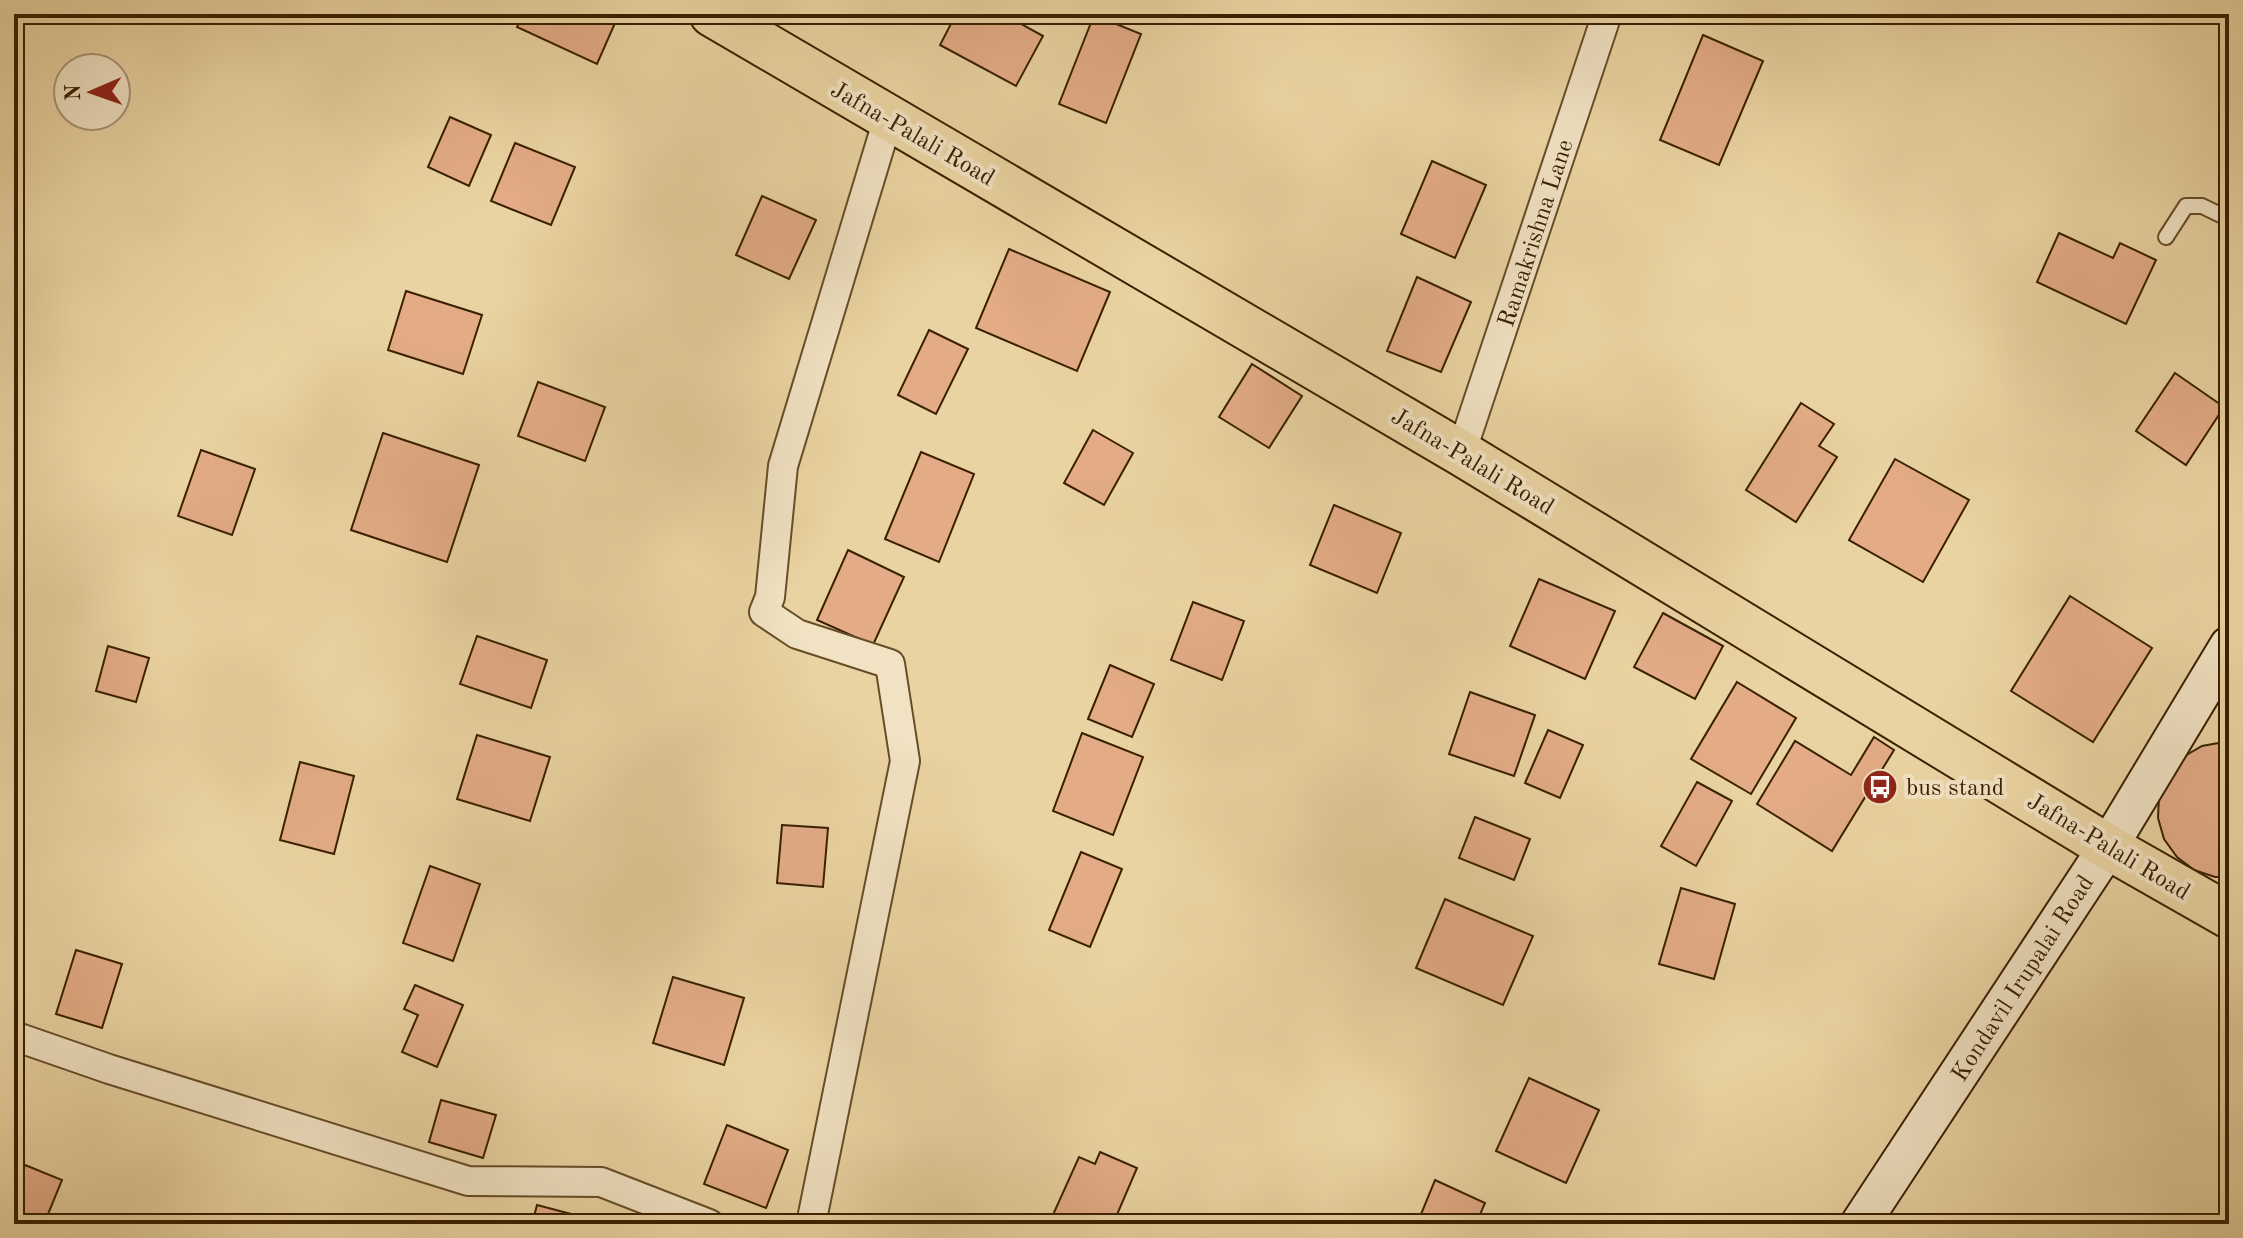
<svg xmlns="http://www.w3.org/2000/svg" width="2243" height="1238" viewBox="0 0 2243 1238" font-family="'Old Standard TT',serif">
<rect width="100%" height="100%" fill="#ead3a2"/>
<filter id="stains"><feTurbulence type="fractalNoise" baseFrequency=".0025" numOctaves="4"/><feColorMatrix values="0 0 0 0 .2 0 0 0 0 .09 0 0 0 0 .02 0 0 0 .5 -.17"/></filter>
<radialGradient id="worn" r=".72"><stop offset=".6" stop-color="#630" stop-opacity="0"/><stop offset="1" stop-color="#630" stop-opacity=".3"/></radialGradient>
<!-- building -->
<g fill="#e3ac87" stroke="#3a2000" stroke-width="2">
<polygon points="523,14 619,14 597,64 517,27"/>
<polygon points="956,14 1003,14 1043,36 1016,86 940,45"/>
<polygon points="1094,15 1141,34 1106,123 1059,104"/>
<polygon points="1703,35 1763,61 1719,165 1660,140"/>
<polygon points="450,117 491,135 469,186 428,167"/>
<polygon points="515,143 575,167 551,225 491,201"/>
<polygon points="1432,161 1486,185 1455,258 1401,234"/>
<polygon points="762,196 816,220 789,279 736,255"/>
<polygon points="2059,233 2113,258 2120,243 2156,260 2126,324 2037,282"/>
<polygon points="1009,249 1110,292 1077,371 976,328"/>
<polygon points="1417,277 1471,302 1441,372 1387,351"/>
<polygon points="406,291 482,315 463,374 388,350"/>
<polygon points="929,330 968,349 936,414 898,395"/>
<polygon points="1252,364 1302,396 1269,448 1219,417"/>
<polygon points="2175,373 2224,407 2186,465 2136,431"/>
<polygon points="538,382 605,407 585,461 518,436"/>
<polygon points="1801,403 1834,424 1819,446 1837,457 1796,522 1746,490"/>
<polygon points="1093,430 1133,453 1104,505 1064,483"/>
<polygon points="383,433 479,465 447,562 351,530"/>
<polygon points="201,450 255,469 232,535 178,516"/>
<polygon points="921,452 974,474 939,562 885,539"/>
<polygon points="1895,459 1969,500 1923,582 1849,540"/>
<polygon points="1334,505 1401,533 1377,593 1310,565"/>
<polygon points="848,550 904,577 873,645 817,620"/>
<polygon points="1539,579 1615,611 1585,679 1510,646"/>
<polygon points="2070,596 2152,648 2093,742 2011,691"/>
<polygon points="1193,602 1244,621 1222,680 1171,660"/>
<polygon points="1663,613 1723,646 1695,699 1634,667"/>
<polygon points="477,636 547,660 531,708 460,684"/>
<polygon points="108,646 149,658 136,702 96,691"/>
<polygon points="1110,665 1154,684 1132,737 1088,719"/>
<polygon points="1737,682 1796,718 1751,794 1691,759"/>
<polygon points="1470,692 1535,715 1514,776 1449,754"/>
<polygon points="1548,730 1583,745 1560,798 1525,783"/>
<polygon points="1082,733 1143,757 1113,835 1053,811"/>
<polygon points="477,735 550,757 530,821 457,799"/>
<polygon points="1874,737 1894,750 1832,851 1757,804 1795,741 1851,775"/>
<polygon points="2224,742 2229,742 2229,877 2215,877 2194,870 2177,857 2164,839 2158,818 2159,796 2183,757 2202,746"/>
<polygon points="300,762 354,776 334,854 280,840"/>
<polygon points="1697,782 1732,801 1696,866 1661,846"/>
<polygon points="1475,817 1530,839 1514,880 1459,858"/>
<polygon points="782,825 828,828 823,887 777,883"/>
<polygon points="1081,852 1122,869 1090,947 1049,930"/>
<polygon points="430,866 480,884 453,961 403,943"/>
<polygon points="1681,888 1735,904 1714,979 1659,964"/>
<polygon points="1445,899 1533,936 1503,1005 1416,968"/>
<polygon points="76,950 122,964 102,1028 56,1014"/>
<polygon points="673,977 744,998 724,1065 653,1043"/>
<polygon points="415,985 463,1005 437,1067 402,1052 418,1015 404,1009"/>
<polygon points="14,1048 25,1052 14,1087"/>
<polygon points="1529,1078 1599,1110 1566,1183 1496,1151"/>
<polygon points="441,1100 496,1115 483,1158 429,1142"/>
<polygon points="727,1125 788,1150 766,1208 704,1184"/>
<polygon points="1100,1152 1137,1168 1113,1224 1068,1224 1052,1217 1079,1157 1095,1164"/>
<polygon points="25,1165 62,1180 44,1224 30,1224 14,1218 14,1190"/>
<polygon points="1435,1180 1485,1203 1476,1224 1417,1224"/>
<polygon points="537,1205 590,1219 588,1224 532,1224"/>
</g>
<g fill="none" stroke-linecap="round" stroke-linejoin="round">
<defs>
<polyline id="lane" points="2166,237 2186,206 2202,206 2229,219"/>
<g id="street">
<polyline points="1461,453 1607,14"/>
<polyline points="14,1036 109,1069 468,1181 601,1182 709,1224"/>
<polyline points="811,1224 905,761 890,664 797,634 764,612 770,597 783,466 888,119"/>
</g>
<polyline id="secondary" points="1860,1224 2108,847 2229,646"/>
<polyline id="primary" points="712,14 1461,453 2108,847 2229,916"/>
</defs>
<!-- lane casing -->
<use href="#lane" stroke="#664d28" stroke-width="18"/>
<!-- street casing -->
<use href="#street" stroke="#664d28" stroke-width="32"/>
<!-- secondary casing -->
<use href="#secondary" stroke="#3a2000" stroke-width="42"/>
<!-- primary casing -->
<use href="#primary" stroke="#3a2000" stroke-width="48"/>
<!-- lane -->
<use href="#lane" stroke="#f1e2c3" stroke-width="14"/>
<!-- street -->
<use href="#street" stroke="#f1e2c3" stroke-width="28"/>
<!-- secondary -->
<use href="#secondary" stroke="#f1e2c3" stroke-width="38"/>
<!-- primary -->
<use href="#primary" stroke="#ead3a2" stroke-width="44"/>
</g>
<!-- icons -->
<defs>
<symbol id="bus-disc" viewBox="-11 -11 22 22"><circle r="9.5" fill="#8f2418" stroke="#f1e2c3"/><path d="M-5-6H5V4H4V6H2V4H-2V6H-4V4H-5ZM-3.5-4V0h7V-4ZM-3.5 1.2v1.5H-2V1.2ZM2 1.2v1.5H3.5V1.2Z" fill="#fff"/></symbol>
</defs>
<g fill-rule="evenodd">
<use href="#bus-disc" x="1860" y="767" width="40" height="40"/>
</g>
<g text-anchor="middle" stroke-width="8" stroke-linejoin="round" paint-order="stroke">
<!-- street labels -->
<g font-size="24" fill="#3a2000" stroke="#f1e2c3">
<text transform="translate(913 133) rotate(30)" y="8">Jafna-Palali Road</text>
<text transform="translate(1535 233) rotate(-72)" y="8">Ramakrishna Lane</text>
<text transform="translate(1473 461) rotate(31)" y="8">Jafna-Palali Road</text>
<text transform="translate(2109 846) rotate(31)" y="8">Jafna-Palali Road</text>
<text transform="translate(2022 978) rotate(-57)" y="8">Kondavil Irupalai Road</text>
</g>
<!-- poi labels -->
<g font-size="24" fill="#3a2000" stroke="#f1e2c3" text-anchor="start">
<text x="1906" y="795">bus stand</text>
</g>
</g>
<!-- margin -->
<rect width="2243" height="1238" fill="none" stroke="#ead3a2" stroke-width="48"/>
<rect x="16" y="16" width="2211" height="1206" fill="none" stroke="#3a2000" stroke-width="4"/>
<rect x="24" y="24" width="2195" height="1190" fill="none" stroke="#3a2000" stroke-width="2"/>
<!-- north arrow -->
<g transform="translate(92 92) rotate(268)"><circle r="38" fill="#f1e2c3" stroke="#a89475" stroke-width="2"/>
<path d="M0-6L14 30L0 20L-14 30Z" fill="#8f2418"/>
<text y="-12" font-size="22" font-weight="bold" text-anchor="middle" fill="#3a2000">N</text>
</g>
<rect width="100%" height="100%" filter="url(#stains)"/>
<rect width="100%" height="100%" fill="url(#worn)"/>
</svg>
